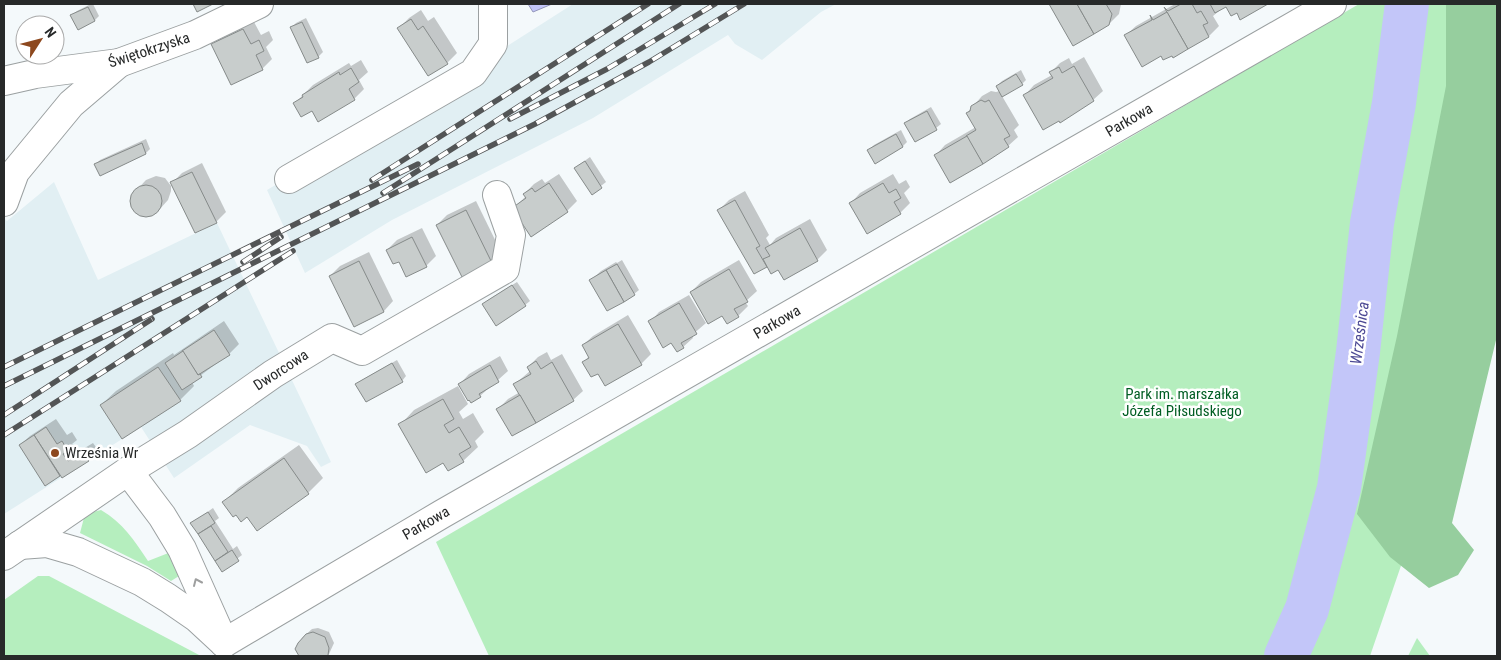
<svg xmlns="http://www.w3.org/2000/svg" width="1501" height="660" viewBox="0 0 1501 660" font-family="'Roboto Condensed',sans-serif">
<rect width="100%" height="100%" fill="#f4f9fb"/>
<!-- built -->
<g fill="#e1eff3">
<polygon points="573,4 836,4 821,12 762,60 735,44 728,35 593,118 392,220 305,273 267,190 465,73"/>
<polygon points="54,182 98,280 217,223 331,462 321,467 307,446 250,425 174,478 141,427 4,514 4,218 7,221"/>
</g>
<!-- green -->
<g fill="#b5eebe">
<polygon points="1359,4 1483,4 1416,522 1370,656 489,656 436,542"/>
<path d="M101,510C123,523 134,540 148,561L171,552L178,568L179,576L171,581L147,566L80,533L85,514Z"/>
<polygon points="38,576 49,576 201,656 4,656 4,600"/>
<polygon points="1417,638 1430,656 1408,656"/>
</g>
<!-- forest -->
<polygon fill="#96ce9e" points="1446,4 1497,4 1497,336 1452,523 1474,550 1458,575 1429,588 1390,557 1357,514 1397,336 1446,86"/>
<!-- water -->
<polygon fill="#c3c6f9" stroke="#9497bb" points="528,4 552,4 533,12"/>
<!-- shadow -->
<g fill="#0003">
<polygon points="91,4 93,4 99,16 95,20 72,15 77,11"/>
<polygon points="1051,4 1121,4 1119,14 1109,24 1073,44"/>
<polygon points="1175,4 1266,4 1241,18 1237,12 1226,5 1213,16 1219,26 1209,36 1173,56 1161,55 1126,35 1136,26"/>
<polygon points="421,10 428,21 434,17 457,53 447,63 399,28 409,18"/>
<polygon points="306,18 323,52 318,57 291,28 296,23"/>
<polygon points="253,20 261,35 269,31 273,40 266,47 272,59 262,69 213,44 223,35"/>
<polygon points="1084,57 1103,91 1093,100 1025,95 1034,85 1052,75 1051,72 1060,63 1069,58 1072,64"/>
<polygon points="361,60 368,72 359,80 364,89 354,99 318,120 312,109 294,104 313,85 349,63 351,66"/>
<polygon points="1021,70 1026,80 1022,84 1002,96 1019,125 1014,130 1018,137 1008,146 936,155 945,145 976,127 967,113 982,96 991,91 996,92 1000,91 997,86 1002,81"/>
<polygon points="931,107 941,124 936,128 906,123 910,119"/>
<polygon points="901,130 907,142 903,146 869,150 874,145"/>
<polygon points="146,139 150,149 146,153 96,164 100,160"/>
<polygon points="590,157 606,182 592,193 575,168"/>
<polygon points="202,163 226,212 216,222 172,183 182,173"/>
<polygon points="559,174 577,201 567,211 514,208 526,196 524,194 534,184 542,179 545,183"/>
<polygon points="893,174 899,184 906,180 910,187 904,193 910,203 900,213 851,203 860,193"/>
<polygon points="156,176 165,178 171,186 171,191 168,200 158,211 149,216 144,216 136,212 131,203 133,194 146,180"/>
<polygon points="745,191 769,235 766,238 770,245 776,238 810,219 827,250 817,260 778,268 767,266 754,273 719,210 729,200"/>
<polygon points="476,201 501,252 491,262 437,225 447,215"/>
<polygon points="422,228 436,256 426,266 399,260 387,250 397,240"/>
<polygon points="369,252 393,301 384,311 355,326 330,276 340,266"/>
<polygon points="622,260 639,290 634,294 591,280 601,271 616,262 617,263"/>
<polygon points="739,260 757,291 745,302 748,306 738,316 722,315 691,292 701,282"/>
<polygon points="517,282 530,301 525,305 488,300"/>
<polygon points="689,295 706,323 692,335 693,338 683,347 650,322 659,312"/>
<polygon points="628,315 651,354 641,364 598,372 584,362 589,356 583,345 593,336"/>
<polygon points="224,321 239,344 229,354 192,382 194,386 180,400 101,405 116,391 173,353 174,355"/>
<polygon points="547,352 551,360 562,354 583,391 573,400 498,409 508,399 520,392 515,384 530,371 528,367 538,357"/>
<polygon points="500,356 508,371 480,396 472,401 460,385 458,386 468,404 459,412 463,419 473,413 484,432 475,441 478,447 463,461 443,461 400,425 414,410 458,386 469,374"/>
<polygon points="397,360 406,376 402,381 357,384 362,380"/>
<polygon points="56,419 67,435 72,432 77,440 72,444 78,452 93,443 98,450 88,460 46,484 20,445 30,436"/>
<polygon points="299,445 323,478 308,493 258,529 248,515 236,513 224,502 238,488"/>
<polygon points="213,508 219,518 215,521 233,549 237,546 242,555 222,570 192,523"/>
<polygon points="318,628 329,632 334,643 329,654 327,656 300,656 297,649 302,638 312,629"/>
</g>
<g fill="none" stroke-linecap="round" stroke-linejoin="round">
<!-- river -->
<polyline stroke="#c3c6f9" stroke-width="44" points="1286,656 1307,609 1339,488 1358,352 1372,223 1394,103 1407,4"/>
</g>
<!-- building -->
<g fill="#c8cdcc" stroke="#868b8a">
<polygon points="193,4 213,4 197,12"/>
<polygon points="1049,4 1077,4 1094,34 1073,46"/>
<polygon points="1077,4 1106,4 1112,14 1109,25 1094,34"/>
<polygon points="1181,4 1192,4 1197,13 1201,11 1208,23 1203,25 1209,37 1188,49 1164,7 1168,11"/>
<polygon points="1210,4 1268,4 1240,20 1237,13 1231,16 1226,7 1215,13"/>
<polygon points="88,7 95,21 78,30 70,15"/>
<polygon points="1167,12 1188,49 1173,58 1172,56 1163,60 1161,56 1142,67 1124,35 1152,20 1150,15 1153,20"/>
<polygon points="411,19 418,30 423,26 448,64 428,76 397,28"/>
<polygon points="302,22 319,58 307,63 290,27"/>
<polygon points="243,29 251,44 259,40 264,51 256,55 263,70 231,85 211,44"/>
<polygon points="1074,66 1094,101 1060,123 1059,121 1043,130 1023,95 1053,78 1049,72 1059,67 1062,73"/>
<polygon points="351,68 359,82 349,89 355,100 318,122 312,111 301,117 293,103 303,97 302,95 339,72 340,75"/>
<polygon points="1016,74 1023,85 1002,97 996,86"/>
<polygon points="981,100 985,102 989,100 1010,136 1004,139 1009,147 983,164 966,136 976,130 966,113 970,111 971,106"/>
<polygon points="927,111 937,130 915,142 904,123"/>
<polygon points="896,134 903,147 875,164 867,150"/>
<polygon points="967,136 983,164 950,183 934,155"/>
<polygon points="142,143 146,154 100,176 94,164"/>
<polygon points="585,161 602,188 592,195 574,168"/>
<polygon points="192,172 217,223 195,233 170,182"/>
<polygon points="549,183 568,212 531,237 512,208 526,198 523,194 532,188 535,192"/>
<polygon points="883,183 889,193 896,189 901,198 894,202 901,214 867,234 849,203"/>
<circle cx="146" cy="201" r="16"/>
<polygon points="735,200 760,246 756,248 767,267 754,274 717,210"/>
<polygon points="466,210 492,263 462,277 436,225"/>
<polygon points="800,228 818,261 784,280 778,270 771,274 763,259 770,256 765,248"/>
<polygon points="412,237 427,267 406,277 399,262 393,264 386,250"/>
<polygon points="359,261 384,312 354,327 329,276"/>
<polygon points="617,264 635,295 624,302 606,270"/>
<polygon points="729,269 748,302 734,309 739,317 727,324 722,316 708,324 690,292"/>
<polygon points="606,270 624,302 607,311 589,280"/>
<polygon points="512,285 526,306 496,326 482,304"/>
<polygon points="679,303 697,334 681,343 684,348 677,352 671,343 663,348 648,321"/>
<polygon points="618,324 642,365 605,386 598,374 591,377 582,362 589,358 582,345"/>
<polygon points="214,330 230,355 198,375 182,351"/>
<polygon points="183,351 198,375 200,374 202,377 182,390 165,363"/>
<polygon points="536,361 541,369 552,362 574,401 536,423 513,384 531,374 527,367"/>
<polygon points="392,363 403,382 366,402 355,384"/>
<polygon points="490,365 499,382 479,394 481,397 471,403 469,400 468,401 458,384"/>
<polygon points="158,367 181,401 122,439 100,405"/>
<polygon points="520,395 536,423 512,436 496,409"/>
<polygon points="443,399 454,419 444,425 449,433 459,427 471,447 459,454 464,462 448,471 443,463 426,473 398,424"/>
<polygon points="46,427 57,444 62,441 68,451 63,454 68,461 82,452 89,461 62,478 34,435"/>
<polygon points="34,435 60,476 45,486 19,445"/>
<polygon points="284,458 309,494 257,531 247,517 241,522 236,515 233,517 222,502"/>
<polygon points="208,512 215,523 198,534 190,523"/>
<polygon points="211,526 228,552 215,561 198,534"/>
<polygon points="232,550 239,561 222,572 215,561"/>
<polygon points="313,632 325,637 329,648 328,655 327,656 299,656 295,649 298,643 306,634"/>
</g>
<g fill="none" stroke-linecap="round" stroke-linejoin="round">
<defs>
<g id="minor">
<polyline points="4,81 35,74 119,63 195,35 259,4"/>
<polyline points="289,179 473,73 493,44 493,4"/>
<polyline points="4,202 15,172 71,104 119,63"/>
<polyline points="128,471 162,516 182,549 220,634"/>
<polyline points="20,545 47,543 78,552 142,582 168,598 197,618 224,643"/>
<polyline points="4,556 128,471 188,434 273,374 332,338 362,351 505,269 511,235 497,195"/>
<polyline points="224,643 442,514 1332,4"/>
</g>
</defs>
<!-- minor casing -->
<use href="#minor" stroke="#9ba0a1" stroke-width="30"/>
<!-- minor -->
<use href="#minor" stroke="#fff" stroke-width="28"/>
<defs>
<g id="rail">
<polyline points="510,119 607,69 715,4"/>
<polyline points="372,180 648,4"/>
<polyline points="383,193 679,4"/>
<polyline points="243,262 281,237"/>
<polyline points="4,367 418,164"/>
<polyline points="4,386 535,124 649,62 744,4"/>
<polyline points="4,415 152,319"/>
<polyline points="4,435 293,251"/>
</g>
</defs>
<!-- rail casing -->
<use href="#rail" stroke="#535556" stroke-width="5.5"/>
<!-- rail -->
<use href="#rail" stroke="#fff" stroke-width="4" stroke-dasharray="11" stroke-linecap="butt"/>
</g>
<!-- one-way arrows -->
<defs><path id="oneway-chevron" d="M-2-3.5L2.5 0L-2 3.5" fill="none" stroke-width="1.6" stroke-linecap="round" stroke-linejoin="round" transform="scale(1.25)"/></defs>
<use stroke="#9e9f9f" href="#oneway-chevron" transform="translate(197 582) rotate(-114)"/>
<!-- markers -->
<circle fill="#8d481e" stroke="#fff" stroke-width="2" cx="55" cy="453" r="5"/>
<g text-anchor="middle" stroke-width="5" stroke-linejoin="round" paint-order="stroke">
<!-- street labels -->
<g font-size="15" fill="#272929" stroke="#fff">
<text transform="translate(149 50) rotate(-18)" y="5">Świętokrzyska</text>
<text transform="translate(1129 120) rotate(-30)" y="5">Parkowa</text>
<text transform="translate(777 322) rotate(-30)" y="5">Parkowa</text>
<text transform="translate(281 370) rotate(-33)" y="5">Dworcowa</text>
<text transform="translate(426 523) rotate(-30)" y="5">Parkowa</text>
</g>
<!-- park labels -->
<g font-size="15" fill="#005d23" stroke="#fff">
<text x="1182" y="399">Park im. marszałka<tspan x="1182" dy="17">Józefa Piłsudskiego</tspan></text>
</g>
<!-- poi labels -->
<g font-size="15" fill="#272929" stroke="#fff" text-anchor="start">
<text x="65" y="458">Września Wr</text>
</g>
<!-- water labels -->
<g font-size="16" font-style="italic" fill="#4c4994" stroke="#fff">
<text transform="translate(1359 333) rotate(-83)" y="6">Wrześnica</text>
</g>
</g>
<!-- border -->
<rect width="1501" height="660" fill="none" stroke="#272929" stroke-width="10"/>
<!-- north arrow -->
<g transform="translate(40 40) rotate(54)"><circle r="24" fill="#ffffff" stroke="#a9a9a9"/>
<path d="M0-4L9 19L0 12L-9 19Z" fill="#8d481e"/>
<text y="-8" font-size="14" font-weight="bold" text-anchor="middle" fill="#272929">N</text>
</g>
</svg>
